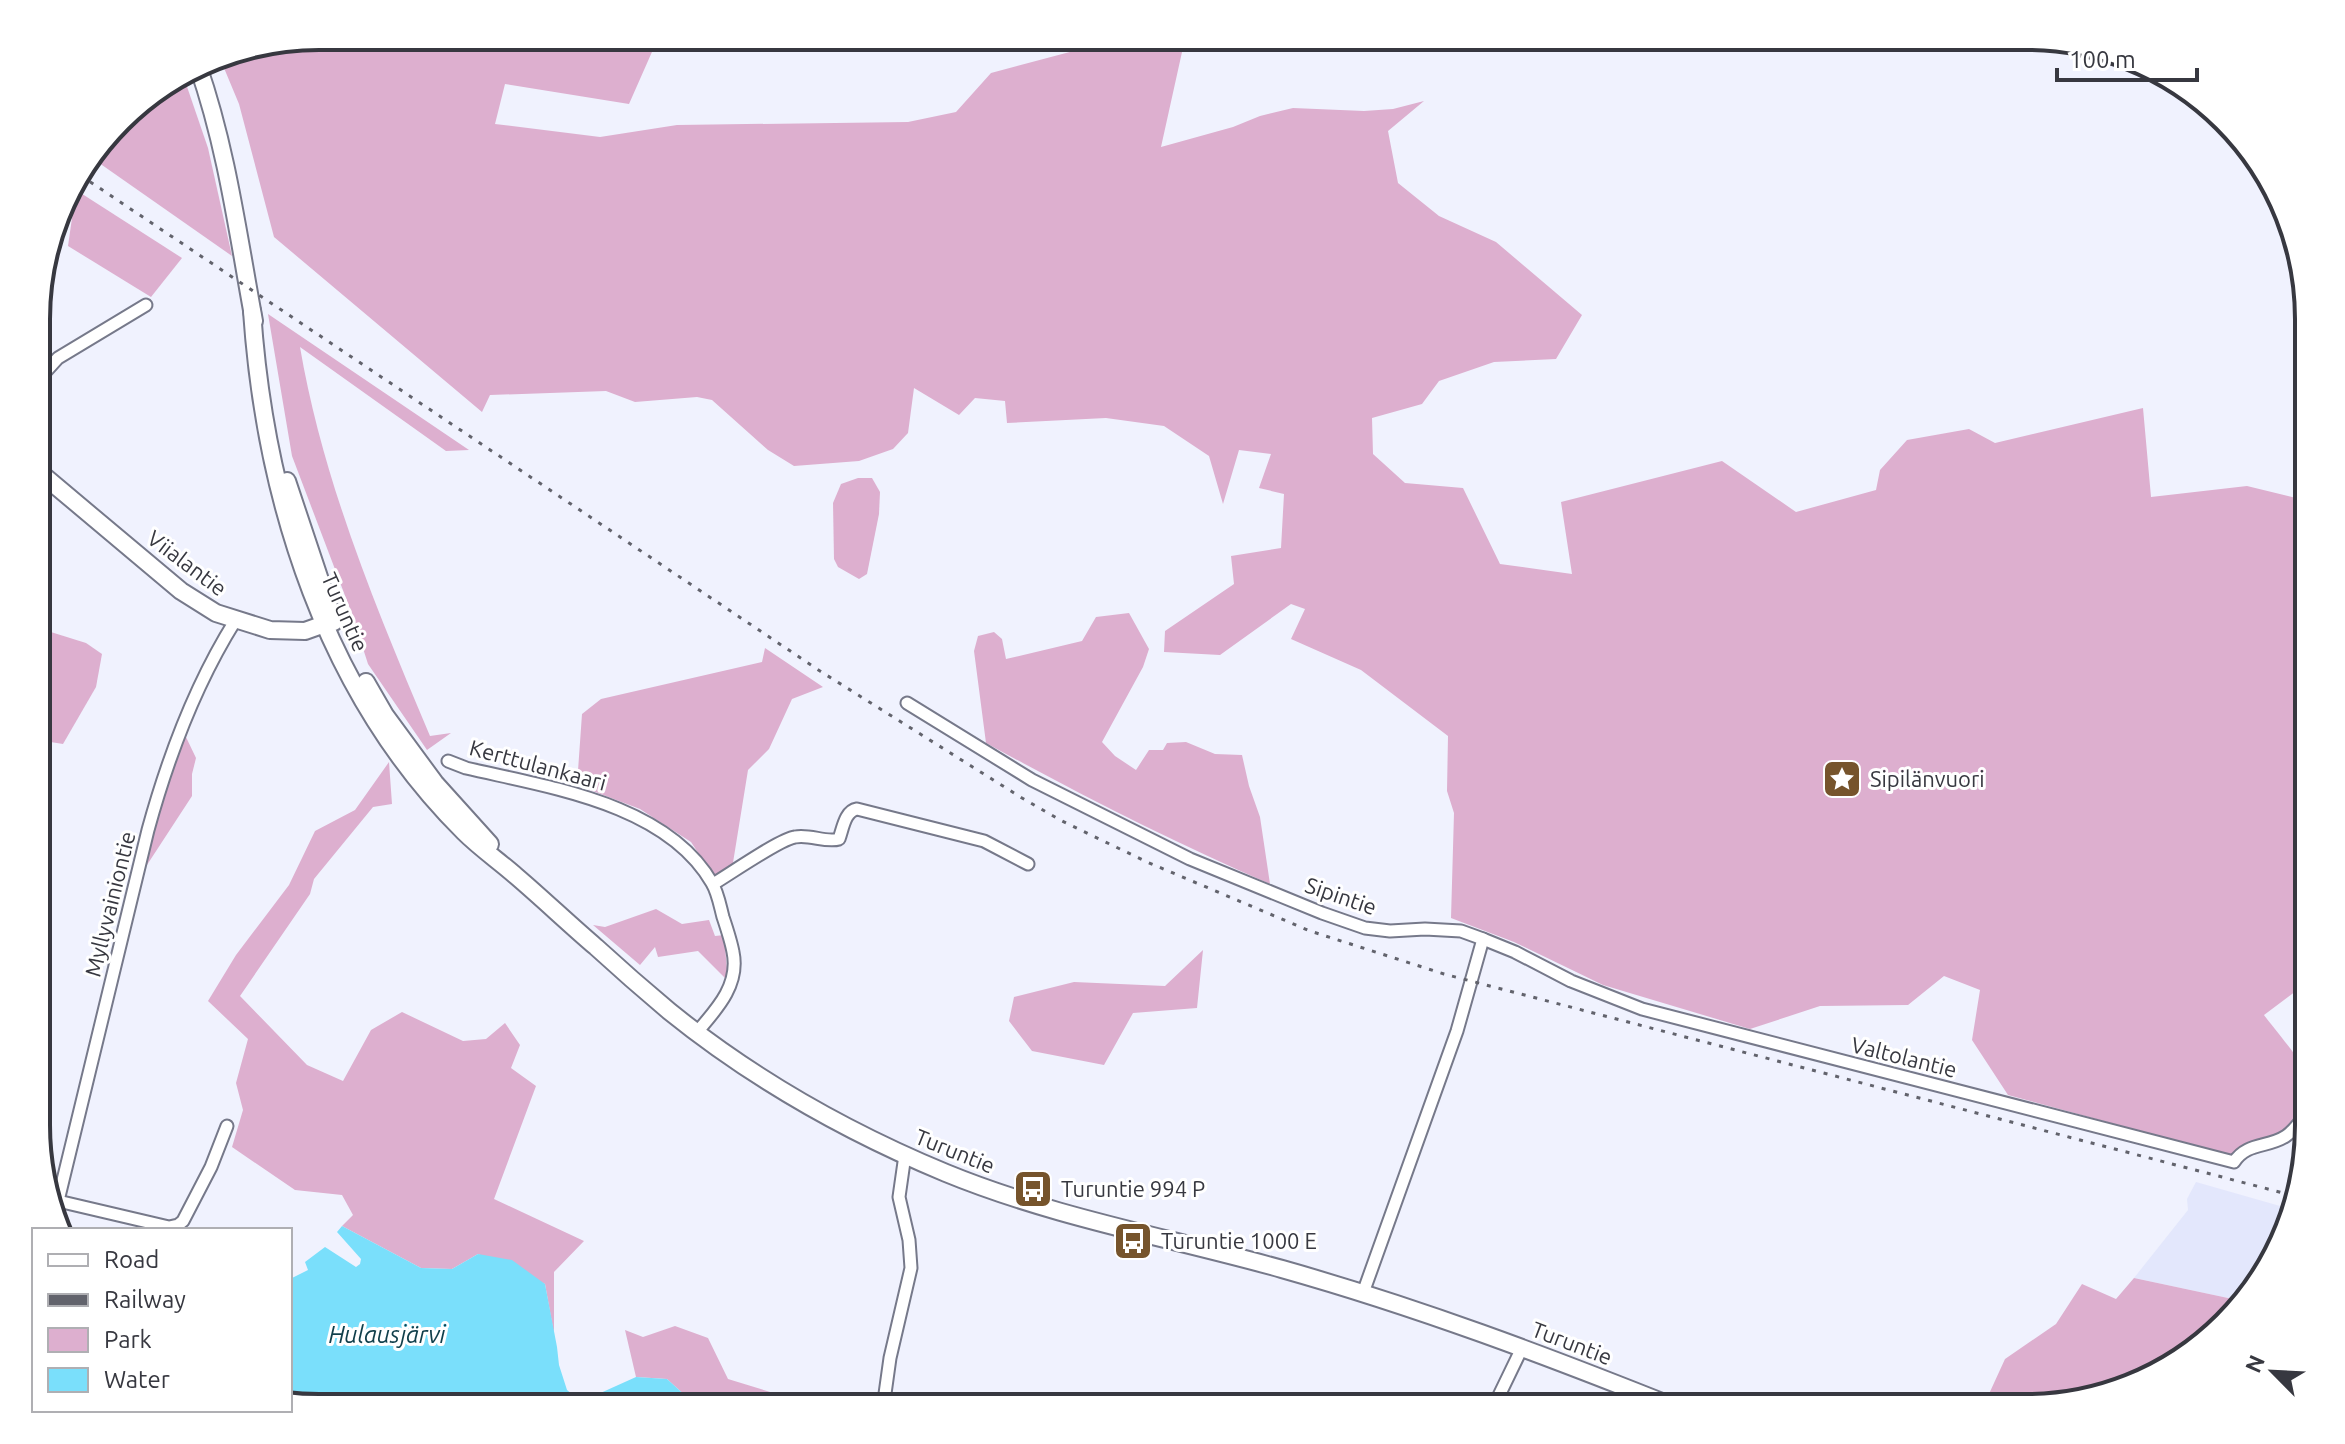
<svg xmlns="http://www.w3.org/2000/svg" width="2345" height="1444" viewBox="0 0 2345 1444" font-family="Ubuntu,sans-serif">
<rect width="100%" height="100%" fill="#f0f2fe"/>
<!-- built -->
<polygon fill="#e3e7fc" points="2196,1182 2287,1208 2262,1282 2242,1301 2134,1278 2188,1210 2187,1199"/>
<!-- green -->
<g fill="#ddafcf">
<path d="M319,36H659L629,104L505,84L495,124L600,137L677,125L908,122L956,112L991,73L1115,40L1118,36H1181L1184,43L1161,147L1233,127L1260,116L1293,108L1364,111L1393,109L1424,101L1388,131L1398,183L1439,216L1496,242L1582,315L1556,359L1494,362L1439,381L1422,404L1372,418L1373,454L1405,483L1463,488L1500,564L1572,574L1561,502L1722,461L1796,512L1876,490L1880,470L1907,440L1969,429L1995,443L2143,408L2151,497L2247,486L2308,501V982L2264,1015C2272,1026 2306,1066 2308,1076C2319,1118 2262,1150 2228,1155L2008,1095L1972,1040L1980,990L1944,976L1908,1005L1820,1006L1750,1029L1603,985L1514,942L1451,918L1454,813L1447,791L1448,736L1361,670L1291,639L1305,609L1291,604L1220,655L1164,652L1165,631L1234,584L1231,556L1281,548L1284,494L1259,488L1271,454L1239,450L1223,504L1209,456L1164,426L1106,418L1007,423L1005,401L975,398L959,415L914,388L908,433L893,449L859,461L794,466L768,450L712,400L697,397L635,402L606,391L490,395L482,412L274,237L239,104L219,56Z"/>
<polygon points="183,75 208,148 232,256 92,158 132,106"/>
<polygon points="76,190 182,258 151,297 68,246"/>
<path d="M268,314L469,450L446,451L300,347C323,482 377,610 430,736L451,733L427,750L368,664L352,614L292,456Z"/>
<polygon points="858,478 872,478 880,492 879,514 867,574 859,579 838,567 834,559 833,503 841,484"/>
<path d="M1129,613L1149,649L1143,667L1102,742L1115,756L1136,770L1149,750H1163L1167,743L1186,742L1215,754L1242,755L1249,786L1260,817L1270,884C1173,842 1079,794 986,743L974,651L978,636L994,632L1002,639L1006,659L1082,641L1096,617Z"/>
<polygon points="38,628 86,643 102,654 96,687 63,744 38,740"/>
<polygon points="765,648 823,687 792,699 769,749 748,770 731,875 720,886 691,842 640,809 577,785 582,714 601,699 762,662"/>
<path d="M185,735L196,758L192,774V796L145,868C153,822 167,777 185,735Z"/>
<polygon points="389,762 392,804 373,807 314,879 310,894 240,996 307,1065 343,1081 371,1030 402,1012 463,1041 486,1039 505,1023 520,1045 511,1068 536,1086 494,1199 584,1241 554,1272 554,1334 545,1284 478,1254 452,1269 421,1268 342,1226 353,1215 342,1195 295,1190 232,1147 243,1110 236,1083 248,1039 208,1001 236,955 289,885 315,831 355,810"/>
<polygon points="656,909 682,924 709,920 715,936 724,935 728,981 698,951 658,957 655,947 640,965 593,925 605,927"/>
<polygon points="1203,950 1197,1008 1133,1013 1104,1065 1032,1051 1009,1021 1014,997 1074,982 1165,986"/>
<polygon points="2134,1278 2242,1301 2167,1370 2044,1407 1983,1407 2005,1359 2056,1324 2082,1284 2116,1299"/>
<polygon points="675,1326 708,1338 728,1379 790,1398 780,1408 699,1408 667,1379 636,1377 625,1330 643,1337"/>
</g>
<!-- water -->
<polygon fill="#7adffb" points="342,1226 421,1268 452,1269 478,1254 512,1260 545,1284 557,1347 559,1365 567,1390 572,1394 596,1395 636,1377 667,1379 699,1408 318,1408 290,1404 290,1279 308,1270 305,1262 325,1247 356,1267 360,1264 361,1259 337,1232"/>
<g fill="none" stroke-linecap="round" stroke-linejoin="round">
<defs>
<g id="street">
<polyline points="38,353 51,365"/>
<polyline points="38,380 58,358 146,305"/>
<polyline points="907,703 1032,780 1190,859 1322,913 1365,928 1390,931 1425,929 1461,931 1483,939 1457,1031 1363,1293"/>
<path d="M448,761L466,768C547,787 666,803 712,883C718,893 720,906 723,917C727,929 731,941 733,952C740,985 716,1010 697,1032"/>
<path d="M713,884C730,874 780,839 795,837C810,834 826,843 839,839C843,828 845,811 857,809L984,841L1028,864"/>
<path d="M1483,939L1515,952L1571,981L1642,1009L2234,1162C2247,1142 2268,1148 2286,1136C2295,1130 2302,1119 2308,1111"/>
<polyline points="58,1201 169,1227 178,1225 183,1221 211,1167 227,1126"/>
<path d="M56,1209L148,830C168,757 195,685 235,621"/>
<polyline points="883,1408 890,1358 911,1268 909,1240 899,1197 905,1155"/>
<polyline points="1493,1408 1522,1348"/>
</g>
<g id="secondary">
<path d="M198,66C227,149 238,235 254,321"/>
<path d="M252,311C265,501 326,695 464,832C480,848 499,861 516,876C543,899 569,924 596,947C620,969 644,990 669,1011C752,1078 847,1132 946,1173C1053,1217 1171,1238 1282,1269C1417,1307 1547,1356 1677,1408"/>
<polyline points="38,471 181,591 216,613 270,630 305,631 333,621"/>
<polyline points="287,481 334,622"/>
<polyline points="366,682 385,715 435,783 490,844"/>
</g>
</defs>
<!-- street casing -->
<use href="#street" stroke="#76798a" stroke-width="15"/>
<!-- secondary casing -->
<use href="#secondary" stroke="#76798a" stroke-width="20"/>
<!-- street -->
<use href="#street" stroke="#fff" stroke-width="11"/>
<!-- secondary -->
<use href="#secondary" stroke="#fff" stroke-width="16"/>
<!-- rail -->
<polyline stroke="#62636c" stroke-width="3" stroke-dasharray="4 8" stroke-linecap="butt" points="80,175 820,671 1022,798 1062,821 1147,862 1310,931 1444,974 2291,1195"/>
</g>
<!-- icons -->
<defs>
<symbol id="sight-square" viewBox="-11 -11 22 22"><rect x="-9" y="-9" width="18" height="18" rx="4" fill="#76542c" stroke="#fff"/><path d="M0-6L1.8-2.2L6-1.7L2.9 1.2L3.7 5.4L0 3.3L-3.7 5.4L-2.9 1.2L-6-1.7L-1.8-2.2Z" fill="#fff"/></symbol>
<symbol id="bus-square" viewBox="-11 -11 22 22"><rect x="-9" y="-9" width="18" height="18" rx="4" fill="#76542c" stroke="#fff"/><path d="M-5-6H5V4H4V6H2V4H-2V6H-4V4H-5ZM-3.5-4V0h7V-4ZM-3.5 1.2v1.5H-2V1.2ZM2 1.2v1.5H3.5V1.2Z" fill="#fff"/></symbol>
</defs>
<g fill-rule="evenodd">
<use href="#sight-square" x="1820" y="757" width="44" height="44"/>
<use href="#bus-square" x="1011" y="1167" width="44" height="44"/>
<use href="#bus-square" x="1111" y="1219" width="44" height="44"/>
</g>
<g text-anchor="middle" stroke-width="6" stroke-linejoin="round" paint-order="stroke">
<!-- street labels -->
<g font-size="22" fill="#373840" stroke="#fff">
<text transform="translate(187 563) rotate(37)" y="8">Viialantie</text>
<text transform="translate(345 612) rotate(66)" y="8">Turuntie</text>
<text transform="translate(538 765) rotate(15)" y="8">Kerttulankaari</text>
<text transform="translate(1341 896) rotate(19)" y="8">Sipintie</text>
<text transform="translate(110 904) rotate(-76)" y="8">Myllyvainiontie</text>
<text transform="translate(1904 1057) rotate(14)" y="8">Valtolantie</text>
<text transform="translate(955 1151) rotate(22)" y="8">Turuntie</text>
<text transform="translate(1572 1343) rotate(21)" y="8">Turuntie</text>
</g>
<!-- poi labels -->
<g font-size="22" fill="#373840" stroke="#fff" text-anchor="start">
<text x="1870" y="787">Sipilänvuori</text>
<text x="1061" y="1197">Turuntie 994 P</text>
<text x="1161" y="1249">Turuntie 1000 E</text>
</g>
<!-- water labels -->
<g font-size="24" font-style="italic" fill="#103f4b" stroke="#fff">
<text x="387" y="1343">Hulausjärvi</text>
</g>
</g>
<!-- crop -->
<path d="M0 0H2345V1444H0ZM319 50H2026A269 269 0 0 1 2295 319V1125A269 269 0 0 1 2026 1394H319A269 269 0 0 1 50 1125V319A269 269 0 0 1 319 50Z" fill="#fff" fill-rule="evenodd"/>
<path fill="none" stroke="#373840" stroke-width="4" d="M319 50H2026A269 269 0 0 1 2295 319V1125A269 269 0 0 1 2026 1394H319A269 269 0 0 1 50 1125V319A269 269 0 0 1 319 50Z"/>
<!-- legend -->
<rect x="32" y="1228" width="260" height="184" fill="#ffffff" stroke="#afafb3" stroke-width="2"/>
<rect x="48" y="1254" width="40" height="12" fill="#ffffff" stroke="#afafb3" stroke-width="2"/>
<text x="104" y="1268" font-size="24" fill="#373840">Road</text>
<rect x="48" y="1294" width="40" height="12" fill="#62636c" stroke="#afafb3" stroke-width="2"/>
<text x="104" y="1308" font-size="24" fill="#373840">Railway</text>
<rect x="48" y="1328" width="40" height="24" fill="#ddafcf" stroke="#afafb3" stroke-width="2"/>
<text x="104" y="1348" font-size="24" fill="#373840">Park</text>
<rect x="48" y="1368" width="40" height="24" fill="#7adffb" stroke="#afafb3" stroke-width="2"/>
<text x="104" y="1388" font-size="24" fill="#373840">Water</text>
<!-- north arrow -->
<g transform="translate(2273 1372) rotate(294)" stroke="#ffffff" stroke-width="6" paint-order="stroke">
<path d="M0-6L14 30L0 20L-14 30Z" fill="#373840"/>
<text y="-12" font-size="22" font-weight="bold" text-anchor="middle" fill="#373840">N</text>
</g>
<!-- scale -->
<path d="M2057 68v12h140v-12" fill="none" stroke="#373840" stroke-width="4"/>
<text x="2069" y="68" font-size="24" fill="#373840" stroke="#ffffff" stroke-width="6" paint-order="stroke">100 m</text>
</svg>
